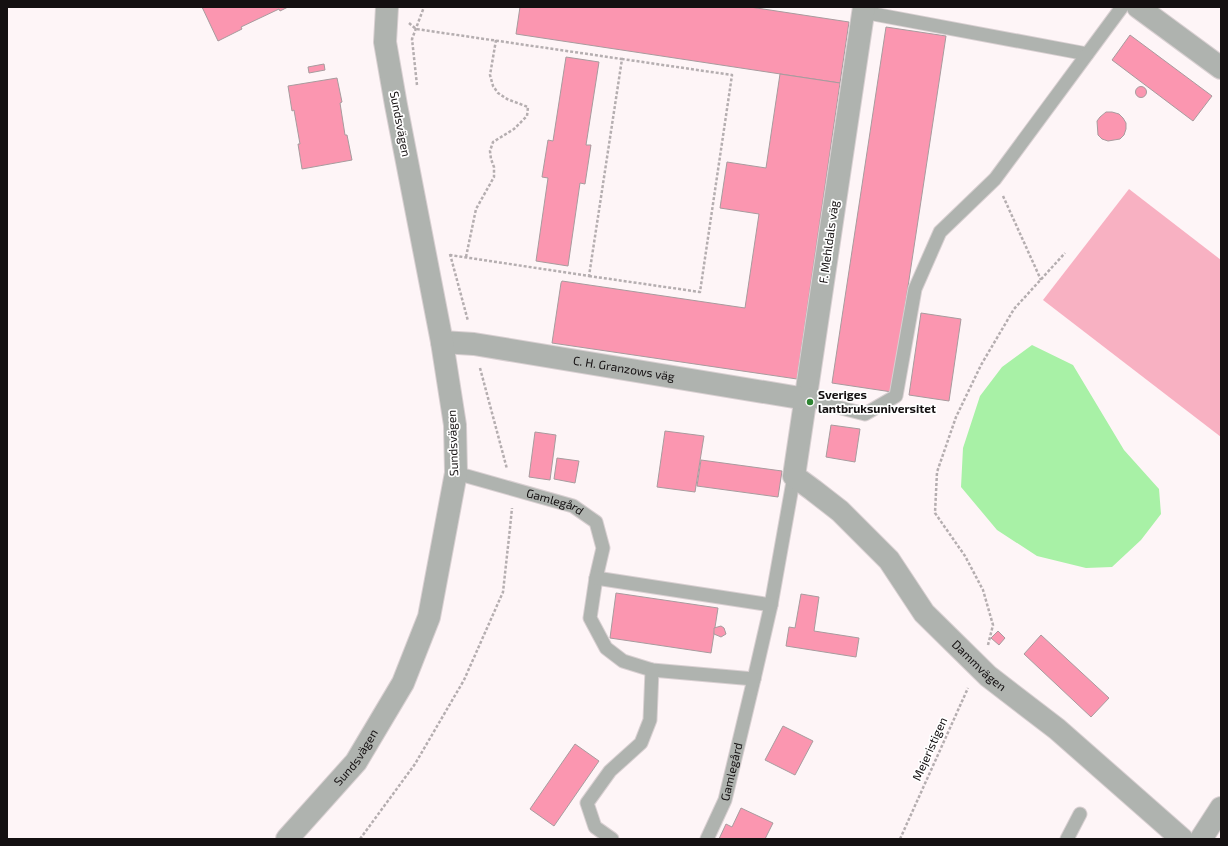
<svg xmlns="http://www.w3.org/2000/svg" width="1228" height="846" viewBox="0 0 1228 846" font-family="'Exo 2',sans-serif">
<rect width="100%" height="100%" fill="#fef5f7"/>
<!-- green -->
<polygon fill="#f8b1c2" points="1129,189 1221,260 1221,437 1043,300"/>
<!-- water -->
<polygon fill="#a8f1a6" points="1032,345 1073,365 1124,450 1159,489 1161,514 1141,540 1112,567 1086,568 1037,556 997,530 961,487 963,448 980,396 1002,367"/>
<!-- building -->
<g fill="#fb96b0" stroke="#a89b9e">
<polygon points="202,7 288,7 280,11 279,9 241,27 242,29 218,41"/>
<polygon points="520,7 750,7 849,22 840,83 516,34"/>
<polygon points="886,27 946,36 892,392 832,383"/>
<polygon points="1130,35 1212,96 1193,121 1112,60"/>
<polygon points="566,57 599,62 586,145 591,145 585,184 580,183 568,266 536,261 548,178 542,177 548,140 553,141"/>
<polygon points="324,64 325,70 309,73 308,67"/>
<polygon points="780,74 840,83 797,379 552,343 561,283 562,281 745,308 759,214 720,208 727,162 766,168"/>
<polygon points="337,78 342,102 340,103 345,135 347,135 352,160 302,169 298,144 300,144 294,110 292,111 288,86"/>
<circle cx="1141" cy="92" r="5.5"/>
<polygon points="1106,112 1112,112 1119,114 1123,118 1126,123 1126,129 1124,135 1120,139 1108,141 1102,139 1098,135 1097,121 1100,117"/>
<polygon points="921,313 961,319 949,401 909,395"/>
<polygon points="831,425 860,429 855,462 826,457"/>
<polygon points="665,431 704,436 695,492 657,487"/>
<polygon points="535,432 556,435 550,480 529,477"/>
<polygon points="557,458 579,461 575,483 554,479"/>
<polygon points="701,460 782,471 778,497 697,486"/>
<polygon points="616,593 718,608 711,653 610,638"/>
<polygon points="801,594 819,597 814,631 859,638 856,657 786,646 789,627 795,628"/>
<polygon points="721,626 724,628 726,634 721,637 714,634 714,628"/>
<polygon points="998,631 1005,638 999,645 991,638"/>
<polygon points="1041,635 1109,698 1091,717 1024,654"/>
<polygon points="783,726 813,741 795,775 765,760"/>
<polygon points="575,744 599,761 554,826 530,809"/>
<polygon points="741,808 773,823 765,839 719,839 726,824 732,827"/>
</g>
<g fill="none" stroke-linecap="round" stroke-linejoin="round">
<defs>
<g id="service">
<polyline points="863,12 1087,54"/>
<polyline points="806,399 865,414 896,396 915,289 940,232 995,179 1122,7"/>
<path id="s1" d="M456,473L573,506L596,522L603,548L596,578L590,618L606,648L623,661L652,670L754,679L771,605L794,476"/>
<polyline points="596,578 771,605"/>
<polyline points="612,839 595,827 587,803 610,771 641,743 650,720 652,670"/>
<path id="s2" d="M707,839L725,800L754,679"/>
<polyline points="1067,839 1080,814"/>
</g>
<g id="minor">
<path id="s3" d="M864,7L794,476L813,490L840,511L889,560L924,613L988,676L1057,729L1182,839"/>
<polyline points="1138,7 1221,68"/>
<path id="s4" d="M442,342L474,344L806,399"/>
<path id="s5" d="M287,839L356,762L403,683L429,617L456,473L455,425L442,342L396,105L385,42L387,7"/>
<polyline points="1201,839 1221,808"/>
</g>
</defs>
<!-- service casing -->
<use href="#service" stroke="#d9d0d2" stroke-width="15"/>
<!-- minor casing -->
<use href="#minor" stroke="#d9d0d2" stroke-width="24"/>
<!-- path -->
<g stroke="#b5aeb0" stroke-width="2.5" stroke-dasharray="3 2" stroke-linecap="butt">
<polyline points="409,23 416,29 622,59 589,276 450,255"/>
<polyline points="417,85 412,39 424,7"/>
<polyline points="1003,196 1041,280"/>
<polyline points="450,254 468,321"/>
<polyline points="466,257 476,209 494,177 494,167 491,159 490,151 493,142 514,129 527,116 528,107 507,99 498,93 493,86 490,75 496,40"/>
<polyline points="589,276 700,292 732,75 622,59"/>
<polyline points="480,368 507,469"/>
<polyline points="988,645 993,625 983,590 965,556 935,513 937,472 956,417 981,365 1014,309 1065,253"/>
<polyline points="360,839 415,764 464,680 503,592 510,528 512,508"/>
<polyline points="900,839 968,688"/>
</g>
<!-- service -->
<use href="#service" stroke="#afb3af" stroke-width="13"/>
<!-- minor -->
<use href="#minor" stroke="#afb3af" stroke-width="22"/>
</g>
<!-- markers -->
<circle fill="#2e8432" stroke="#fff" stroke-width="1.5" cx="810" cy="402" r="4"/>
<g text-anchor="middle" stroke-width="3.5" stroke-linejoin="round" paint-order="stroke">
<!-- street labels -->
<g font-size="12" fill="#141011" stroke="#fff">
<text transform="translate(400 124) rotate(79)" y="4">Sundsvägen</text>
<text transform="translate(829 242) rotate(-82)" y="4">F. Mehldals väg</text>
<text dy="4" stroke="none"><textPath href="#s4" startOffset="184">C. H. Granzows väg</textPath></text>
<text transform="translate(453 443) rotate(-92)" y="4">Sundsvägen</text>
<text dy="4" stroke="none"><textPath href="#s1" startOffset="103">Gamlegård</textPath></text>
<text dy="4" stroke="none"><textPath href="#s3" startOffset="741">Dammvägen</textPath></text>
<text transform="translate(930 749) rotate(-66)" y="4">Mejeristigen</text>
<text dy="4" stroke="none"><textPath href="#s5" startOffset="107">Sundsvägen</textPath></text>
<text dy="4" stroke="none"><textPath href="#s2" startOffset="72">Gamlegård</textPath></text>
</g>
<!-- poi labels -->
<g font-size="12" font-weight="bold" fill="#141011" stroke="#fff" text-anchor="start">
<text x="818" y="399">Sveriges<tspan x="818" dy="14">lantbruksuniversitet</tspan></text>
</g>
</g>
<!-- border -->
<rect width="1228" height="846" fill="none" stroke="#141011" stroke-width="16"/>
</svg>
